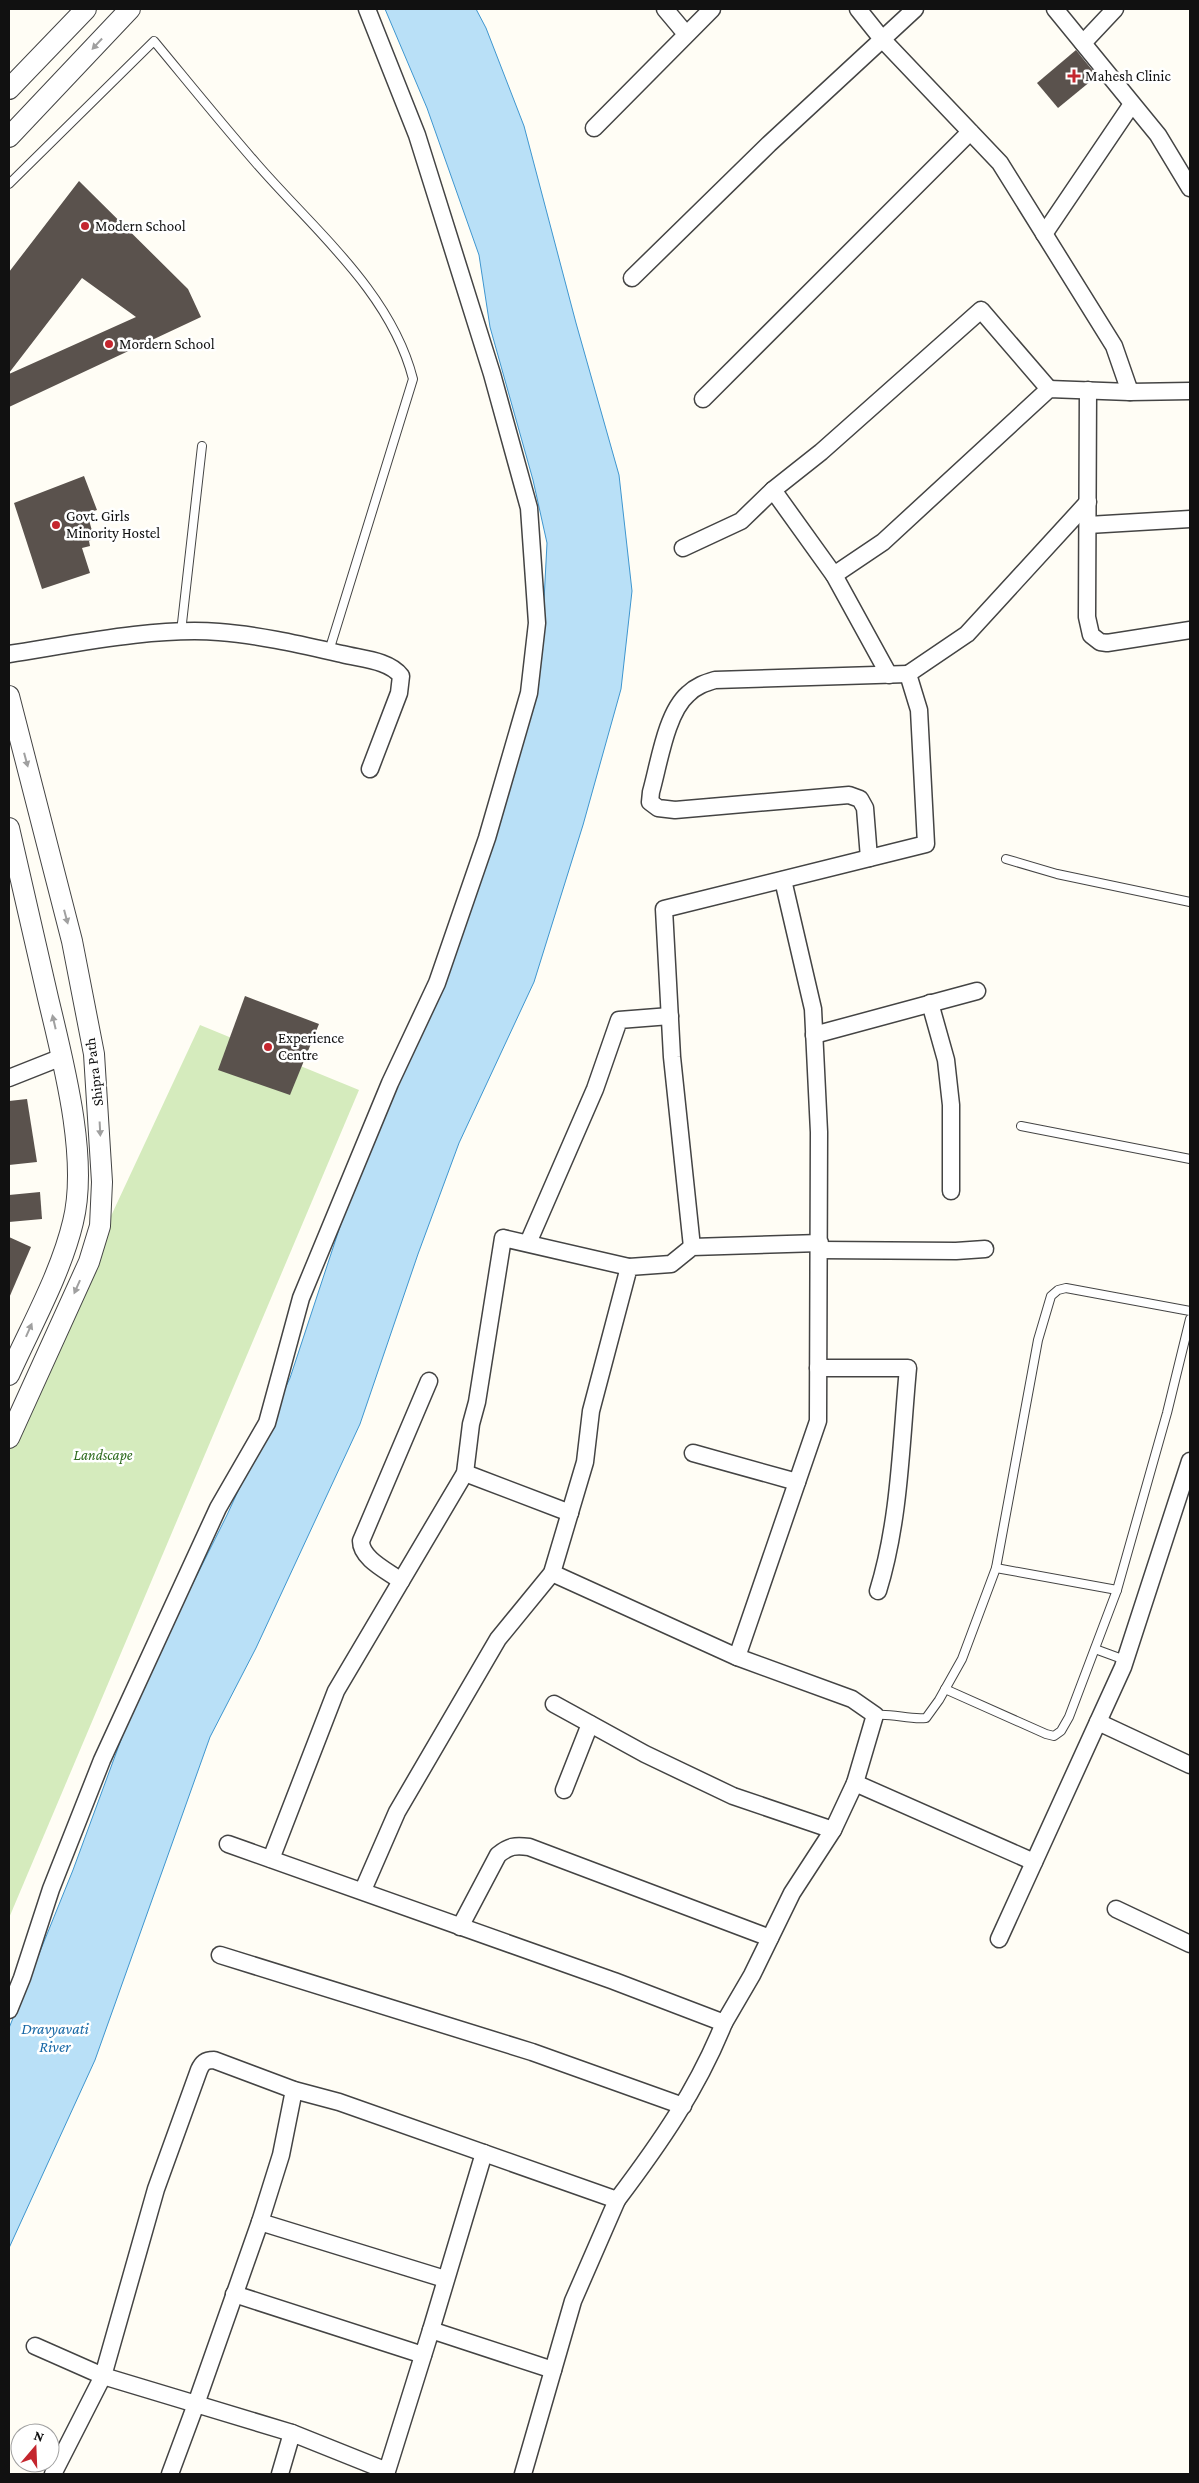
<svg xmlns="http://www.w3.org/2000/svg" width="1199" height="2483" viewBox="0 0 1199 2483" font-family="'Crimson Pro',serif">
<rect width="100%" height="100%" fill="#fffdf5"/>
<!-- green -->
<polygon fill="#d5ebbd" points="200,1025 359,1090 9,1918 9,1435"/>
<!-- water -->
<polygon fill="#b9e0f7" stroke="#3f96cf" points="385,9 476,9 486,28 524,126 576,323 619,475 632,591 621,689 583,825 534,982 459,1143 418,1254 360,1424 256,1648 210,1737 95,2060 9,2248 9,2028 73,1870 139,1691 227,1515 290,1378 363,1157 453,943 541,658 547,543 533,480 490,327 479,255 427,108"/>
<!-- building -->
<g fill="#5a524d">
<polygon points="1076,50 1097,76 1058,108 1037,83"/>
<polygon points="79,181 188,289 201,317 9,407 9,374 136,317 82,278 9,373 9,272"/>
<polygon points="84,476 97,510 87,513 94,538 89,541 90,546 82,548 90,573 42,589 14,503"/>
<polygon points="245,996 319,1024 290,1095 218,1070"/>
<polygon points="27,1099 37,1162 9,1165 9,1101"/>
<polygon points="40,1192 42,1219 9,1222 9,1195"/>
<polygon points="9,1237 31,1247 9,1298"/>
</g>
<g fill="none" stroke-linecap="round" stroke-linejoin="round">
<defs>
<g id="service">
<path d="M9,184L154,41C188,82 221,123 256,163C313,229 391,292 413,379L329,651"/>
<polyline points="181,632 202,446"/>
<polyline points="1006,859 1057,874 1190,902"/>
<polyline points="1021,1126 1190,1159"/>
<polyline points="996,1568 1117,1590"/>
<polyline points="1095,1649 1125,1660"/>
<polyline points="945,1689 1046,1734 1054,1736 1061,1731 1069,1717 1117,1590 1167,1413 1190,1319"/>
<path d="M875,1715C893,1713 909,1720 926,1718L939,1700L962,1659L996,1568L1038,1340L1051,1296L1058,1290L1066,1288L1190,1311"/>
</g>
<g id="minor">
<polyline points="665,9 686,34"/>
<polyline points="858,9 882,39 1000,163 1114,346 1130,392 1190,391"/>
<polyline points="1055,9 1158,135 1190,188"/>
<polyline points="1083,43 1115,9"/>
<polyline points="594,128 712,9"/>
<polyline points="1044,234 1132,104"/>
<polyline points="632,278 769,144 915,9"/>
<polyline points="1088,390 1087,617 1091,635 1100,642 1107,643 1190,630"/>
<polyline points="703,399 970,132"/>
<polyline points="773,490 834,575 889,675"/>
<polyline points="1088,525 1190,519"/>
<polyline points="683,548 741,521 773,490 821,452 981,310 1049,389"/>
<polyline points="834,575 883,542 1049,389 1130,392"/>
<path d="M9,654C74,644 154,627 219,632C260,635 302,645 342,654C361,659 389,660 401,676L399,693L370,769"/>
<path d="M869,858L865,808L860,799L849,795L675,810L658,808L650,802L651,792C659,764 666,713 688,694C696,686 705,683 715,680L908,674"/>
<polyline points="930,1003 946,1060 951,1105 951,1191"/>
<polyline points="814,1035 977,991"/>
<polyline points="9,1078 62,1057"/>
<polyline points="528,1243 595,1089 619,1020 670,1016"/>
<polyline points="692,1247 672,1057 664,909 926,844 919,710 908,674 967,634 1088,502"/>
<polyline points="820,1250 956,1251 985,1249"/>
<path d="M818,1368H908C901,1442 900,1520 878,1591"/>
<polyline points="693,1453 797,1482"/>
<polyline points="465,1473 570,1513"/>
<path d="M401,1581C388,1571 361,1559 361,1541L429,1381"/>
<polyline points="737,1657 818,1421 819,1132 813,1009 783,880"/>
<polyline points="554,1704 645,1754 733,1796 833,1830"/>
<polyline points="1098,1722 1190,1765"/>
<polyline points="855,1783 1034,1862"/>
<polyline points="564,1790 590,1724"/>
<polyline points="228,1844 614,1981 724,2023 752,1975 792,1893 833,1830 855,1783 875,1715 852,1699 737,1657 552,1573"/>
<polyline points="271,1859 336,1691 465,1473 471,1424 477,1402 503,1238 629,1267"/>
<polyline points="363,1890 397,1812 498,1639 552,1573 585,1462 591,1411 629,1267 671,1264 692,1247 820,1243"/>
<polyline points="1116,1909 1190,1944"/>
<path d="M460,1927L498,1855C509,1846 515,1845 529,1847L770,1938"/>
<polyline points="999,1939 1123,1667 1190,1461"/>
<polyline points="220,1955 532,2052 683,2106"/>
<polyline points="9,2010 22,1978 51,1889 102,1760 218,1508 267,1423 301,1298 390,1083 437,983 487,838 529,693 537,623 529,508 492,374 417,135 367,9"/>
<polyline points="294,2090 281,2155 260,2222 445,2279"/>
<polyline points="234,2294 423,2355"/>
<polyline points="431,2330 484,2153"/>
<path d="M35,2346L103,2376L156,2189L199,2070C202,2063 205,2060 214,2060L294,2090L339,2102L617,2200C660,2143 697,2090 724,2023"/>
<polyline points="53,2474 103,2376 196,2404 260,2222"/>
<polyline points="170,2474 196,2404 292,2433"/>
<polyline points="280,2474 292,2433 387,2471 431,2330 553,2370"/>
<polyline points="523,2474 573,2301 617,2200"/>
</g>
<g id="tertiary">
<polyline points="9,89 86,9"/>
<polyline points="9,137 130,9"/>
<polyline points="9,696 72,941 94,1054 102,1182 100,1226 89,1262 9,1438"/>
<path d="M9,828C22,885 35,941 48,998C63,1061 89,1158 73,1222C61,1273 31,1326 9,1375"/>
</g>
</defs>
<!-- service casing -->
<use href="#service" stroke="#444" stroke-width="10"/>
<!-- minor casing -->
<use href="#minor" stroke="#444" stroke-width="19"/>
<!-- tertiary casing -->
<use href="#tertiary" stroke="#444" stroke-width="22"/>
<!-- service -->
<use href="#service" stroke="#fff" stroke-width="8"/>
<!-- minor -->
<use href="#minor" stroke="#fff" stroke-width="16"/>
<!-- tertiary -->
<use href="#tertiary" stroke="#fff" stroke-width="20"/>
</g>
<!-- one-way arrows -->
<defs><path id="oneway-solid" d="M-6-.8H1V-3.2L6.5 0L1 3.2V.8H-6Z" transform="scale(1.25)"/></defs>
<g fill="#a0a0a0">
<use href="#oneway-solid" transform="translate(97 44) rotate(133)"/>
<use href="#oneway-solid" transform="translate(26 760) rotate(75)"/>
<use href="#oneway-solid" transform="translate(66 917) rotate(75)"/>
<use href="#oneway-solid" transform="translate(54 1022) rotate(-103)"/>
<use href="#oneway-solid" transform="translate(100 1129) rotate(87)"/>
<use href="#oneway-solid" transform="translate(77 1287) rotate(114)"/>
<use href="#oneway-solid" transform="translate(29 1330) rotate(-66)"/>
</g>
<!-- markers -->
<g fill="#c4262e" stroke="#fff" stroke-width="2">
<path d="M1071.5 68.5h5v5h5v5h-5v5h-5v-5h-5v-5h5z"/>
<circle cx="85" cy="226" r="5"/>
<circle cx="109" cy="344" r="5"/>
<circle cx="56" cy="525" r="5"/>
<circle cx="268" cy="1047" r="5"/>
</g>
<g text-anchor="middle" stroke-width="5" stroke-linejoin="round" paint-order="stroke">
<!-- poi labels -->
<g font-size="15" fill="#111" stroke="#fff" text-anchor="start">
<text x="1085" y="81">Mahesh Clinic</text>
<text x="95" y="231">Modern School</text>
<text x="119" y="349">Mordern School</text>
<text x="66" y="521">Govt. Girls<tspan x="66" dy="17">Minority Hostel</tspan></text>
<text x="278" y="1043">Experience<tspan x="278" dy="17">Centre</tspan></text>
</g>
<!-- street labels -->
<g font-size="15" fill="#111" stroke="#fff">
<text transform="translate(94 1072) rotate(-97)" y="5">Shipra Path</text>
</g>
<!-- park labels -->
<g font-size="15" font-style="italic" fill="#2f6b1f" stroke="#fff">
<text x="103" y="1460">Landscape</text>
</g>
<!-- water labels -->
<g font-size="16" font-style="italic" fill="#1768a6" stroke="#fff">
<text x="55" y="2034">Dravyavati<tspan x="55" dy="18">River</tspan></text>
</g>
</g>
<!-- border -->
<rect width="1199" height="2483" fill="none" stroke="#111111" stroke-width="20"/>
<!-- north arrow -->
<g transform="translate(35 2448) rotate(19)"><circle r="24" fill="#ffffff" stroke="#a0a0a0"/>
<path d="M0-4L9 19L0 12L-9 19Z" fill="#c4262e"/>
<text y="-8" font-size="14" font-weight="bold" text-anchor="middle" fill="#111111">N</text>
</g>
</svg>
